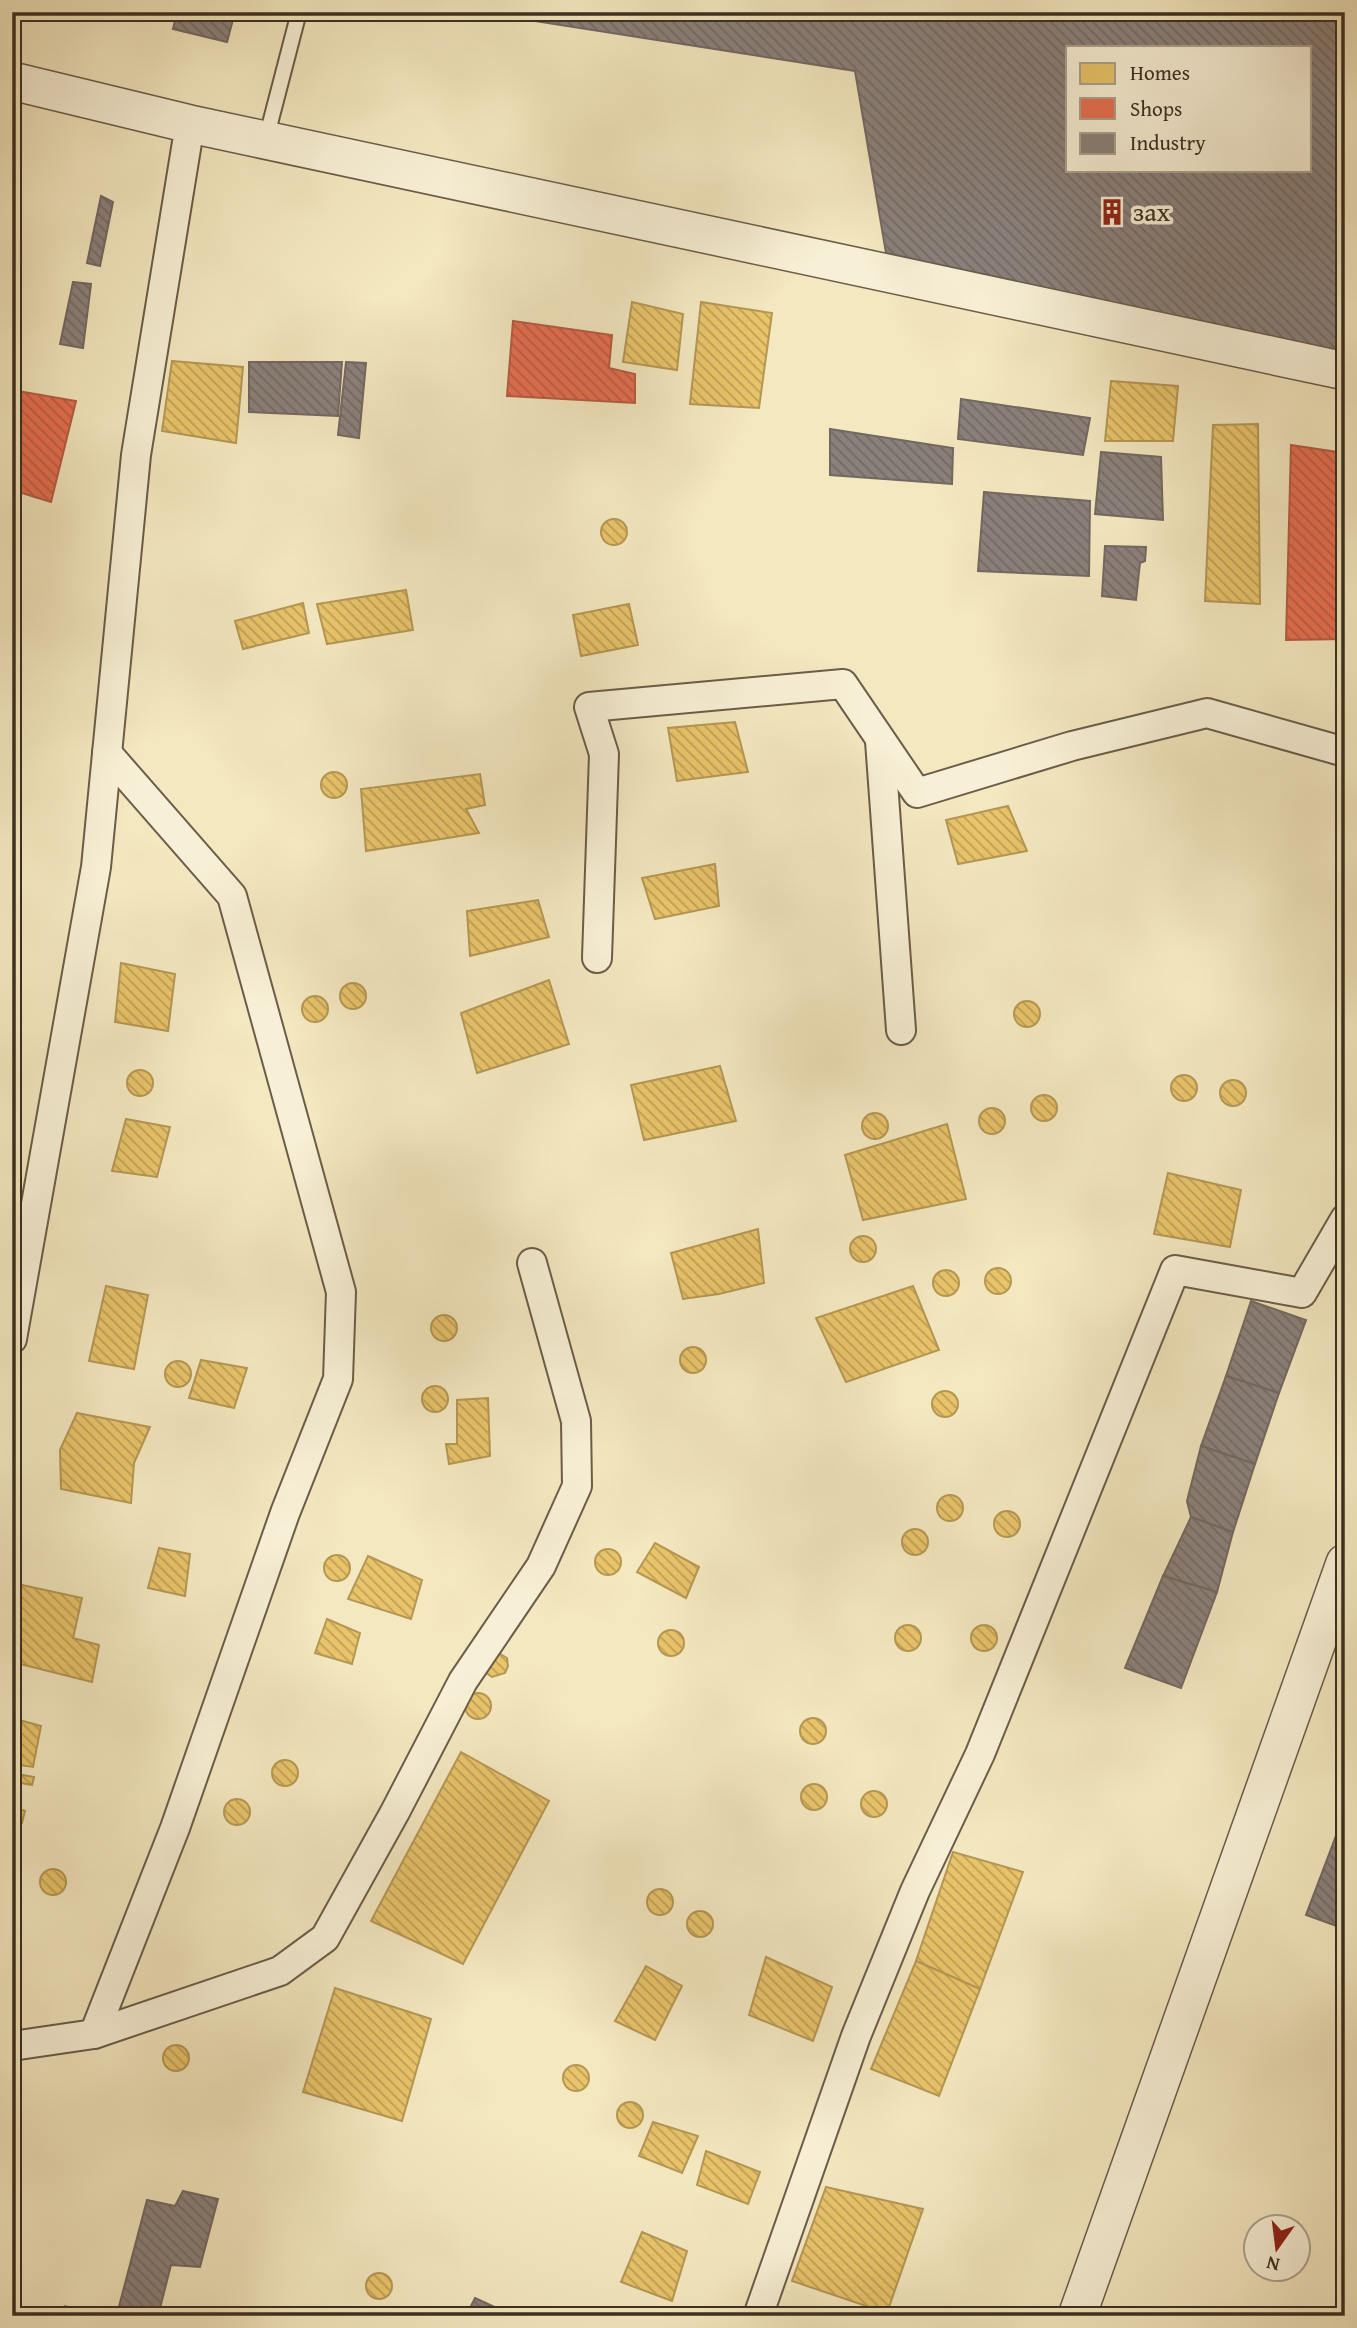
<svg xmlns="http://www.w3.org/2000/svg" width="1357" height="2328" viewBox="0 0 1357 2328" font-family="'Gentium Book Plus',serif">
<defs>
<pattern id="homes-back-hatch" width="6" height="6" patternUnits="userSpaceOnUse" patternTransform="scale(1.75)"><rect width="6" height="6" fill="#e9c46a"/><path d="M-1 5l2 2M0 0l6 6M5-1l2 2" fill="none" stroke="#bea057"/></pattern>
<pattern id="shops-back-hatch" width="6" height="6" patternUnits="userSpaceOnUse" patternTransform="scale(1.75)"><rect width="6" height="6" fill="#e76f51"/><path d="M-1 5l2 2M0 0l6 6M5-1l2 2" fill="none" stroke="#bc5c43"/></pattern>
<pattern id="industry-back-hatch" width="6" height="6" patternUnits="userSpaceOnUse" patternTransform="scale(1.75)"><rect width="6" height="6" fill="#8a817c"/><path d="M-1 5l2 2M0 0l6 6M5-1l2 2" fill="none" stroke="#726a65"/></pattern>
</defs>
<rect width="100%" height="100%" fill="#f4e8c0"/>
<filter id="stains"><feTurbulence type="fractalNoise" baseFrequency=".00286" numOctaves="4"/><feColorMatrix values="0 0 0 0 .2 0 0 0 0 .09 0 0 0 0 .02 0 0 0 .5 -.17"/></filter>
<radialGradient id="worn" r=".72"><stop offset=".6" stop-color="#630" stop-opacity="0"/><stop offset="1" stop-color="#630" stop-opacity=".3"/></radialGradient>
<!-- homes -->
<g fill="url(#homes-back-hatch)" stroke="#b59754" stroke-width="2">
<polygon points="632,302 683,314 677,370 623,362"/>
<polygon points="701,302 772,313 759,408 690,404"/>
<polygon points="172,361 243,367 236,443 162,431"/>
<polygon points="1111,381 1178,386 1173,441 1105,441"/>
<polygon points="1258,424 1260,604 1205,601 1213,425"/>
<circle cx="614" cy="532" r="13"/>
<polygon points="406,590 413,630 327,644 317,604"/>
<polygon points="303,603 309,633 243,649 235,621"/>
<polygon points="629,604 638,645 581,656 573,615"/>
<polygon points="735,722 748,772 677,781 668,728"/>
<circle cx="334" cy="785" r="13"/>
<polygon points="480,774 485,805 466,809 479,833 366,851 361,789"/>
<polygon points="1008,806 1027,851 958,864 946,820"/>
<polygon points="715,864 719,906 655,919 642,878"/>
<polygon points="538,900 549,937 470,956 467,911"/>
<polygon points="121,963 175,974 168,1031 115,1022"/>
<polygon points="549,980 569,1044 477,1073 461,1013"/>
<circle cx="353" cy="996" r="13"/>
<circle cx="315" cy="1009" r="13"/>
<circle cx="1027" cy="1014" r="13"/>
<polygon points="720,1066 736,1121 644,1140 631,1085"/>
<circle cx="140" cy="1083" r="13"/>
<circle cx="1184" cy="1088" r="13"/>
<circle cx="1233" cy="1093" r="13"/>
<circle cx="1044" cy="1108" r="13"/>
<circle cx="992" cy="1121" r="13"/>
<circle cx="875" cy="1126" r="13"/>
<polygon points="126,1119 170,1127 157,1177 112,1171"/>
<polygon points="947,1124 966,1199 863,1220 845,1155"/>
<polygon points="1168,1173 1241,1190 1230,1247 1154,1234"/>
<polygon points="758,1229 764,1283 719,1294 683,1299 671,1253"/>
<circle cx="863" cy="1249" r="13"/>
<circle cx="998" cy="1281" r="13"/>
<circle cx="946" cy="1283" r="13"/>
<polygon points="106,1286 148,1295 134,1369 89,1361"/>
<polygon points="913,1286 939,1350 846,1382 816,1318"/>
<circle cx="444" cy="1328" r="13"/>
<circle cx="693" cy="1360" r="13"/>
<polygon points="201,1360 247,1368 234,1408 189,1398"/>
<circle cx="178" cy="1374" r="13"/>
<circle cx="435" cy="1399" r="13"/>
<circle cx="945" cy="1404" r="13"/>
<polygon points="488,1398 490,1456 449,1464 446,1444 457,1444 457,1400"/>
<polygon points="77,1413 150,1427 134,1463 131,1503 61,1489 60,1450"/>
<circle cx="950" cy="1508" r="13"/>
<circle cx="1007" cy="1524" r="13"/>
<circle cx="915" cy="1542" r="13"/>
<polygon points="655,1543 699,1567 686,1598 637,1572"/>
<polygon points="159,1548 190,1554 185,1596 148,1588"/>
<circle cx="608" cy="1562" r="13"/>
<circle cx="337" cy="1568" r="13"/>
<polygon points="368,1556 422,1580 411,1619 348,1599"/>
<polygon points="22,1585 82,1598 73,1638 99,1645 92,1682 12,1662 12,1633"/>
<polygon points="327,1619 360,1633 352,1664 315,1653"/>
<circle cx="984" cy="1638" r="13"/>
<circle cx="908" cy="1638" r="13"/>
<circle cx="671" cy="1643" r="13"/>
<polygon points="497,1652 507,1658 508,1666 505,1673 492,1677 485,1672"/>
<circle cx="478" cy="1706" r="13"/>
<polygon points="12,1718 41,1726 33,1767 12,1764"/>
<circle cx="813" cy="1731" r="13"/>
<polygon points="461,1752 549,1801 463,1964 371,1921"/>
<circle cx="285" cy="1773" r="13"/>
<polygon points="12,1773 34,1777 32,1785 21,1783 16,1808 25,1811 22,1823 12,1820"/>
<circle cx="814" cy="1797" r="13"/>
<circle cx="874" cy="1804" r="13"/>
<circle cx="237" cy="1812" r="13"/>
<polygon points="953,1852 1023,1872 980,1989 916,1961"/>
<circle cx="53" cy="1882" r="13"/>
<circle cx="660" cy="1902" r="13"/>
<circle cx="700" cy="1924" r="13"/>
<polygon points="766,1957 832,1987 813,2041 749,2015"/>
<polygon points="916,1961 980,1989 939,2096 871,2069"/>
<polygon points="646,1966 682,1986 655,2040 615,2021"/>
<polygon points="335,1988 431,2019 402,2121 303,2092"/>
<circle cx="176" cy="2058" r="13"/>
<circle cx="576" cy="2078" r="13"/>
<circle cx="630" cy="2115" r="13"/>
<polygon points="653,2122 698,2136 682,2173 639,2156"/>
<polygon points="706,2151 760,2172 748,2204 697,2185"/>
<polygon points="826,2187 923,2209 887,2313 792,2281"/>
<polygon points="642,2232 687,2251 672,2301 621,2282"/>
<circle cx="379" cy="2286" r="13"/>
<polygon points="65,2306 98,2316 63,2316"/>
<polygon points="179,2307 187,2308 194,2316 169,2316 172,2311"/>
</g>
<!-- shops -->
<g fill="url(#shops-back-hatch)" stroke="#b45c43" stroke-width="2">
<polygon points="513,321 612,335 609,368 635,374 635,403 507,396"/>
<polygon points="12,390 76,401 51,502 12,490"/>
<polygon points="1291,445 1345,453 1345,639 1286,640"/>
</g>
<!-- industry -->
<g fill="url(#industry-back-hatch)" stroke="#736861" stroke-width="2" fill-rule="evenodd">
<polygon points="177,12 235,12 227,42 173,29"/>
<path d="M529,12H1345V353L886,253L855,71L528,20ZM1068,47H1310V170H1068Z"/>
<polygon points="101,196 113,202 100,266 87,263"/>
<polygon points="73,282 91,284 83,348 60,344"/>
<polygon points="249,362 342,362 338,416 249,412"/>
<polygon points="346,362 366,363 359,438 338,435"/>
<polygon points="961,399 1090,418 1083,455 958,439"/>
<polygon points="830,429 953,448 952,484 830,475"/>
<polygon points="1101,452 1161,457 1163,520 1095,514"/>
<polygon points="984,492 1090,501 1089,576 978,571"/>
<polygon points="1105,546 1146,547 1145,561 1140,563 1136,600 1102,596"/>
<polygon points="1251,1301 1306,1320 1279,1393 1226,1376"/>
<polygon points="1226,1376 1279,1393 1255,1464 1201,1446"/>
<polygon points="1201,1446 1255,1464 1233,1532 1191,1517 1187,1501"/>
<polygon points="1191,1517 1233,1532 1217,1592 1163,1576"/>
<polygon points="1163,1576 1217,1592 1181,1688 1125,1668"/>
<polygon points="1345,1812 1345,1929 1306,1915"/>
<polygon points="183,2191 218,2199 200,2267 171,2265 158,2316 126,2316 117,2314 147,2200 175,2206"/>
<polygon points="475,2298 514,2316 466,2316"/>
</g>
<g fill="none" stroke-linecap="round" stroke-linejoin="round">
<defs>
<polyline id="service" points="266,139 299,12"/>
<g id="minor">
<polyline points="880,741 901,1030"/>
<polyline points="597,958 604,754 589,707 843,684 917,793 1072,746 1207,713 1345,752"/>
<polyline points="12,1339 96,867 136,455 190,124"/>
<polyline points="94,2034 280,1971 325,1938 395,1812 463,1681 541,1566 577,1486 576,1421 532,1263"/>
<polyline points="12,2046 94,2034 175,1828 285,1513 338,1379 341,1292 232,896 107,753"/>
<polyline points="758,2316 856,2036 915,1891 980,1754 1175,1270 1302,1293 1345,1219"/>
</g>
<g id="tertiary">
<polyline points="12,81 190,124 1345,371"/>
<polyline points="1077,2316 1345,1563"/>
</g>
</defs>
<!-- service casing -->
<use href="#service" stroke="#6a5d49" stroke-width="18"/>
<!-- minor casing -->
<use href="#minor" stroke="#6a5d49" stroke-width="32"/>
<!-- tertiary casing -->
<use href="#tertiary" stroke="#6a5d49" stroke-width="40"/>
<!-- service -->
<use href="#service" stroke="#f8f0d6" stroke-width="14"/>
<!-- minor -->
<use href="#minor" stroke="#f8f0d6" stroke-width="28"/>
<!-- tertiary -->
<use href="#tertiary" stroke="#f8f0d6" stroke-width="37"/>
</g>
<!-- icons -->
<defs>
<symbol id="building-bare" viewBox="-9 -9 18 18"><path d="M-4-6H4V6H1V3H-1V6H-4ZM-2.5-4.3h1.7v1.8h-1.7ZM.8-4.3h1.7v1.8H.8ZM-2.5-1h1.7V.8h-1.7ZM.8-1h1.7V.8H.8Z" fill="#8f2418" stroke="#f8f0d6" stroke-width="2.5" paint-order="stroke"/></symbol>
</defs>
<g fill-rule="evenodd">
<use href="#building-bare" x="1093" y="193" width="38" height="38"/>
</g>
<g text-anchor="middle" stroke-width="7" stroke-linejoin="round" paint-order="stroke">
<!-- poi labels -->
<g font-size="26" fill="#3c2f21" stroke="#f8f0d6" text-anchor="start">
<text x="1133" y="221">зах</text>
</g>
</g>
<!-- margin -->
<rect width="1357" height="2328" fill="none" stroke="#f4e8c0" stroke-width="42"/>
<rect x="14" y="14" width="1329" height="2300" fill="none" stroke="#3c2f21" stroke-width="3.5"/>
<rect x="21" y="21" width="1315" height="2286" fill="none" stroke="#3c2f21" stroke-width="2"/>
<!-- legend -->
<rect x="1066" y="46" width="245" height="126" fill="#f8f0d6" stroke="#ada38e" stroke-width="2"/>
<rect x="1080" y="63" width="35" height="21" fill="#e9c46a" stroke="#ada38e" stroke-width="2"/>
<text x="1130" y="80" font-size="21" fill="#3c2f21">Homes</text>
<rect x="1080" y="98" width="35" height="21" fill="#e76f51" stroke="#ada38e" stroke-width="2"/>
<text x="1130" y="116" font-size="21" fill="#3c2f21">Shops</text>
<rect x="1080" y="133" width="35" height="21" fill="#8a817c" stroke="#ada38e" stroke-width="2"/>
<text x="1130" y="150" font-size="21" fill="#3c2f21">Industry</text>
<!-- north arrow -->
<g transform="translate(1277 2248) rotate(194)"><circle r="33" fill="#f8f0d6" stroke="#ada38e" stroke-width="2"/>
<path d="M0-5L12 26L0 18L-12 26Z" fill="#8f2418"/>
<text y="-10" font-size="19" font-weight="bold" text-anchor="middle" fill="#3c2f21">N</text>
</g>
<rect width="100%" height="100%" filter="url(#stains)"/>
<rect width="100%" height="100%" fill="url(#worn)"/>
</svg>
